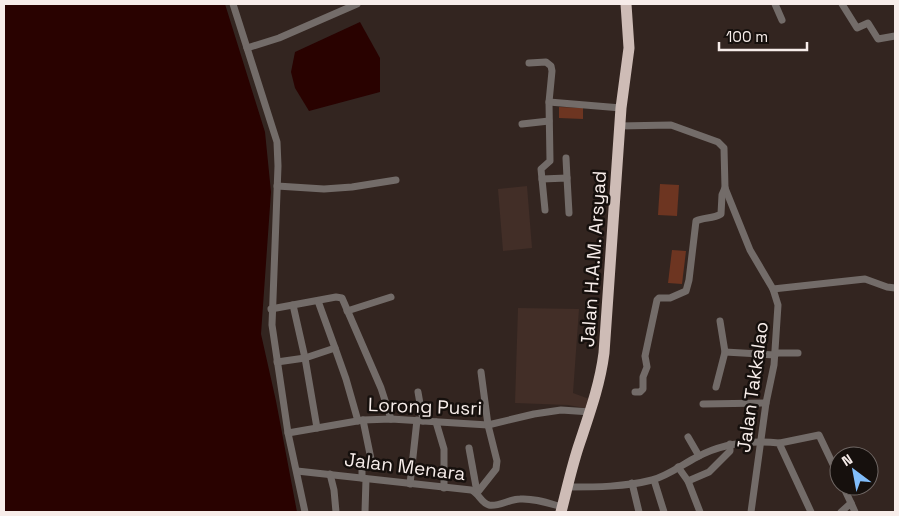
<svg xmlns="http://www.w3.org/2000/svg" width="899" height="516" viewBox="0 0 899 516" font-family="'Space Grotesk',sans-serif">
<rect width="100%" height="100%" fill="#332520"/>
<!-- built -->
<g fill="#422e27">
<polygon points="527,186 532,248 503,251 498,189"/>
<polygon points="518,308 579,309 573,393 592,400 590,409 568,405 515,403"/>
</g>
<!-- green -->
<g fill="#6d3521">
<polygon points="559,107 583,108 583,119 559,118"/>
<polygon points="660,184 679,185 677,216 658,215"/>
<polygon points="672,250 686,251 682,284 668,283"/>
</g>
<!-- water -->
<g fill="#290200">
<polygon points="4,4 225,4 265,132 271,192 261,334 276,401 297,512 4,512"/>
<polygon points="360,22 380,58 380,92 309,111 295,88 291,72 295,52"/>
</g>
<g fill="none" stroke-linecap="round" stroke-linejoin="round">
<!-- minor -->
<g stroke="#736c69" stroke-width="7">
<polyline points="233,4 277,142 278,166 272,325 288,433 305,512"/>
<polyline points="775,4 782,20"/>
<polyline points="842,4 857,28 868,23 878,39 895,36"/>
<polyline points="247,48 279,38 357,4"/>
<polyline points="529,63 546,62 551,66 552,71 549,102 550,161 541,169 545,210"/>
<polyline points="549,102 621,108"/>
<polyline points="522,124 549,121"/>
<polyline points="619,126 671,125 718,142 724,148 725,188 750,250 773,289 778,305 774,365 766,403 751,512"/>
<polyline points="566,158 567,178"/>
<polyline points="542,179 567,178 569,213"/>
<polyline points="277,186 324,189 352,187 396,180"/>
<polyline points="773,289 865,279 887,287 895,288"/>
<polyline points="293,305 305,358 317,428"/>
<polyline points="271,309 336,297 342,298 381,388 391,419"/>
<polyline points="347,311 391,297"/>
<polyline points="335,348 346,379 358,421"/>
<polyline points="725,352 775,355"/>
<polyline points="776,353 798,353"/>
<polyline points="277,362 305,358 335,348 318,301"/>
<polyline points="716,387 725,352 720,321"/>
<polyline points="418,392 423,421"/>
<path d="M635,392H640L643,389V377L647,367L645,356L657,300L659,298H670L686,291L689,280L696,221C704,217 713,219 721,214L722,195L725,188"/>
<polyline points="703,404 766,403"/>
<polyline points="363,420 371,459"/>
<polyline points="436,422 444,449 444,488"/>
<polyline points="288,433 363,420 391,419 488,425 534,414 561,410 591,412"/>
<polyline points="688,437 699,456"/>
<polyline points="780,443 819,435 839,477"/>
<polyline points="469,448 477,492"/>
<polyline points="678,467 688,481 709,472 730,451 730,444"/>
<path d="M297,471L471,490C479,493 481,503 489,505C498,507 510,499 520,499C534,498 548,503 562,507"/>
<polyline points="330,474 334,490 336,512"/>
<polyline points="362,478 362,463"/>
<polyline points="654,480 664,512"/>
<polyline points="688,481 700,512"/>
<polyline points="632,483 639,512"/>
<polyline points="410,484 417,420"/>
<polyline points="843,486 851,503"/>
<path d="M568,487C596,487 625,487 652,480C668,476 683,464 697,457C723,443 750,440 779,443L811,512"/>
<polyline points="477,493 496,469 497,461 488,425 481,372"/>
<polyline points="365,512 366,479"/>
<polyline points="841,512 851,503 855,512"/>
</g>
<!-- trunk -->
<path stroke="#cebcb6" stroke-width="11" d="M561,512C567,489 572,465 580,442C590,412 600,384 604,353L621,108L629,48L626,4"/>
</g>
<g text-anchor="middle" stroke-width="5" stroke-linejoin="round" paint-order="stroke">
<!-- street labels -->
<g font-size="19" fill="#f7edea" stroke="#16100d">
<text transform="translate(593 259) rotate(-86)" y="7">Jalan H.A.M. Arsyad</text>
<text transform="translate(752 387) rotate(-82)" y="7">Jalan Takkalao</text>
<text transform="translate(425 406) rotate(2)" y="7">Lorong Pusri</text>
<text transform="translate(405 466) rotate(7)" y="7">Jalan Menara</text>
</g>
</g>
<!-- border -->
<rect width="899" height="516" fill="none" stroke="#f7edea" stroke-width="10"/>
<!-- north arrow -->
<g transform="translate(854 471) rotate(328)"><circle r="24" fill="#16100d" stroke="#706865"/>
<path d="M0-4L9 19L0 12L-9 19Z" fill="#81bdfa"/>
<text y="-8" font-size="14" font-weight="bold" text-anchor="middle" fill="#f7edea">N</text>
</g>
<!-- scale -->
<path d="M719 42v8h88v-8" fill="none" stroke="#f7edea" stroke-width="2.5"/>
<text x="726" y="42" font-size="15" fill="#f7edea" stroke="#16100d" stroke-width="4" paint-order="stroke">100 m</text>
</svg>
